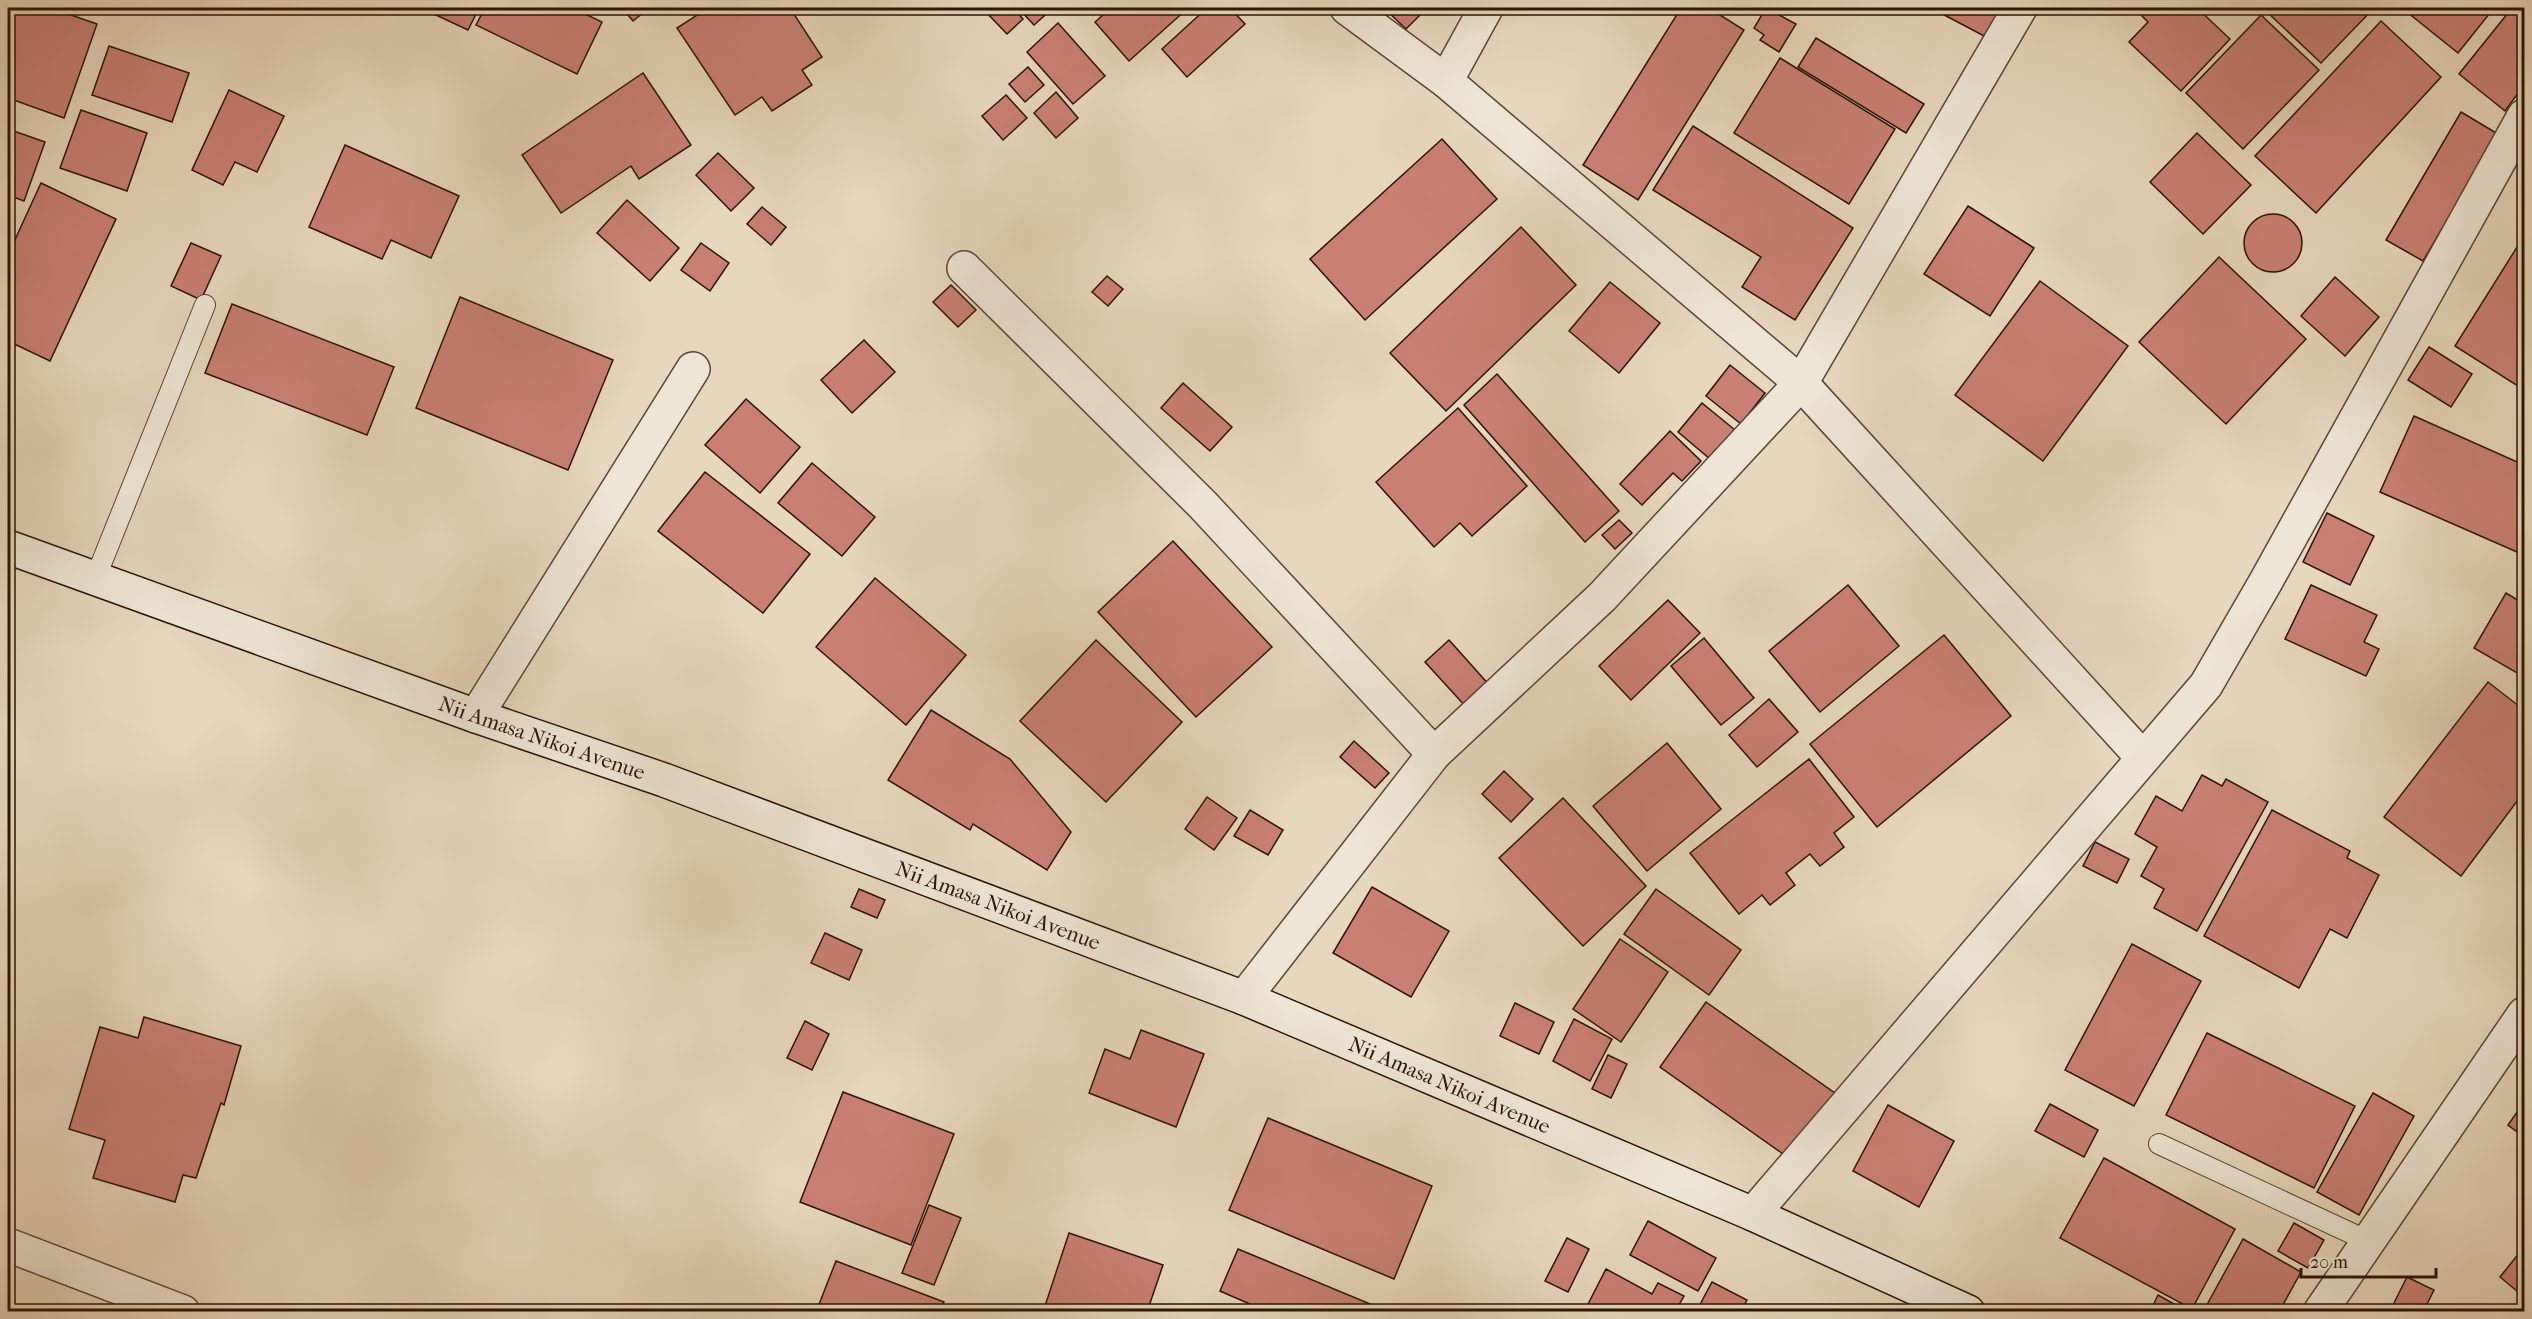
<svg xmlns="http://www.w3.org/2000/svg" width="2532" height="1319" viewBox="0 0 2532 1319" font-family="'IM FELL French Canon',serif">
<rect width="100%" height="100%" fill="#e7d7bd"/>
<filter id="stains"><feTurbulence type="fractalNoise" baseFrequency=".00333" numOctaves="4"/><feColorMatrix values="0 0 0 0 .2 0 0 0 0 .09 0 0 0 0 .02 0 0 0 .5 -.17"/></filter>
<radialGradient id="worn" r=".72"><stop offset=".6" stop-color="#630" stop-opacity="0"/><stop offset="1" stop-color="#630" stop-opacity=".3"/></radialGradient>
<!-- building -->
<g fill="#ca7f75" stroke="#2a1505" stroke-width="1.5">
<polygon points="9,8 51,8 97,24 64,118 8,98"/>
<polygon points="421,8 479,8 468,30"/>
<polygon points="485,8 573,8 602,22 577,74 476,25"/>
<polygon points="622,8 649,8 633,21"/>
<polygon points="708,8 790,8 822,57 802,70 812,85 772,111 762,97 735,115 677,28"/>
<polygon points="982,8 1013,8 1023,19 1007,34"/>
<polygon points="1018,8 1053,8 1034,25"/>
<polygon points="1111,8 1188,8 1129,61 1095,22"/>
<polygon points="1207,8 1230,8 1245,24 1187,77 1162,49"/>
<polygon points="1384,8 1427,8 1406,29"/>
<polygon points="1681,8 1709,8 1744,30 1638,200 1583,165"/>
<polygon points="1766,8 1796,24 1779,52 1760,40 1764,35 1754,28"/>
<polygon points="1931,8 2003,8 1986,37"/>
<polygon points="2146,8 2197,8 2230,39 2181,91 2129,42 2148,22 2140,14"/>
<polygon points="2268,8 2374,8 2321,63 2265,10"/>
<polygon points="2402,8 2494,8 2458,53"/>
<polygon points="2512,8 2524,8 2524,85 2505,111 2459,74"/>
<polygon points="2261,15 2319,70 2243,149 2186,93"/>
<polygon points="2381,21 2441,77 2316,213 2255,156"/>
<polygon points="1058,23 1105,76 1073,104 1027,52"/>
<polygon points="1816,38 1924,104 1906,133 1798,67"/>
<polygon points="109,46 189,73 172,122 92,95"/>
<polygon points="1780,58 1895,129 1849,204 1734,133"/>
<polygon points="1028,67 1044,85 1025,102 1009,84"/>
<polygon points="643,73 691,145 639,179 631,166 561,213 522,155"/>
<polygon points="229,90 284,116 257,172 235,162 223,185 192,170"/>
<polygon points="1056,92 1078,118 1056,138 1034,113"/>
<polygon points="1006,95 1027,118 1003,140 982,116"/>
<polygon points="81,110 147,133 127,191 60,168"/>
<polygon points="2461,112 2498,134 2423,261 2386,240"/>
<polygon points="1693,126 1853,228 1795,320 1742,287 1761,257 1653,190"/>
<polygon points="8,129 45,142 24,201 8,195"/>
<polygon points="2197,133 2251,185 2203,234 2150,182"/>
<polygon points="1442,139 1497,199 1365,320 1310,259"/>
<polygon points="345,145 459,196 431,258 391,240 382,259 309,227"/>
<polygon points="718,153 754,188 731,211 696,175"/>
<polygon points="41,183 116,219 50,361 8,341 8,255"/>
<polygon points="627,200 679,248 650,281 597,233"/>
<polygon points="1968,206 2034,248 1990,316 1924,274"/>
<polygon points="762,207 786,227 771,245 747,224"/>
<circle cx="2273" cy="243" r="29"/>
<polygon points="1521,227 1576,285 1446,411 1390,353"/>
<polygon points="2524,236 2524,390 2455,346"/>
<polygon points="191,243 221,256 201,300 171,286"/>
<polygon points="701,243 729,263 710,291 681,270"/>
<polygon points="2219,257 2306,339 2226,424 2139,342"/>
<polygon points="1107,276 1123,289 1108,306 1092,292"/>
<polygon points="2335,277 2379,317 2345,356 2301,316"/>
<polygon points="2040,281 2128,346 2043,461 1955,395"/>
<polygon points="1610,282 1660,323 1619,373 1569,331"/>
<polygon points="951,285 976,310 958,327 933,302"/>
<polygon points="460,297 613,360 568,470 416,408"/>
<polygon points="232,304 394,367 367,435 205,373"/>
<polygon points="864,340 895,372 852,413 821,380"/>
<polygon points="2429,347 2472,374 2451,407 2408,380"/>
<polygon points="1730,365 1765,393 1741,424 1706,396"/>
<polygon points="1497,374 1619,511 1585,542 1464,405"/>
<polygon points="1183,383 1232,427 1210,451 1161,408"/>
<polygon points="746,399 800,447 760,493 705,445"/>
<polygon points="1702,403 1735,430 1710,459 1678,432"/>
<polygon points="1458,408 1527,486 1472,536 1460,523 1434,547 1376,482"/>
<polygon points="2414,416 2524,465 2524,555 2380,492"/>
<polygon points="1670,431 1701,461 1682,481 1673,473 1642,505 1620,484"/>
<polygon points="812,463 875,517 842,556 778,503"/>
<polygon points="705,472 810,554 763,613 658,531"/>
<polygon points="2327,513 2374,536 2350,585 2303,562"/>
<polygon points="1619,520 1632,533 1615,549 1602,535"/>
<polygon points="1173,541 1272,647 1196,717 1098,612"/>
<polygon points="875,578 966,655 906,725 816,647"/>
<polygon points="1848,585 1899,646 1820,712 1769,651"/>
<polygon points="2311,585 2377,615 2364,642 2379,649 2366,676 2285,639"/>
<polygon points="2506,593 2524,604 2524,677 2474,648"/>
<polygon points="1668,600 1700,633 1631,700 1599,666"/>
<polygon points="1944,635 2011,716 1877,827 1810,744"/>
<polygon points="1704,638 1754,698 1721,725 1671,666"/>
<polygon points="1096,640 1182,722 1106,802 1020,721"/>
<polygon points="1449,640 1491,687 1467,708 1425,662"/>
<polygon points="2488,682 2524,710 2524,792 2461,876 2384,817"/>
<polygon points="1769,699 1798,732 1757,767 1729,735"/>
<polygon points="931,710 1010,759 1071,832 1047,870 973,824 970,830 888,780"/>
<polygon points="1354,741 1389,773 1375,788 1340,757"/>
<polygon points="1667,743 1721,809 1647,871 1593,806"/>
<polygon points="1809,759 1854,817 1834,833 1844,847 1820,866 1810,854 1786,873 1795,885 1770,905 1762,895 1739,914 1690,853"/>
<polygon points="1504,771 1533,799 1511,822 1482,794"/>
<polygon points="2202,775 2222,786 2226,779 2268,802 2197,931 2154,908 2164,889 2141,876 2157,847 2135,834 2156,796 2182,811"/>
<polygon points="1207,797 1237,818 1214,850 1185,829"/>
<polygon points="1563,798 1646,886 1583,946 1499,858"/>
<polygon points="1250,810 1283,830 1268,855 1234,836"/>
<polygon points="2272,810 2350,851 2347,858 2379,875 2347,938 2330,929 2299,988 2204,936"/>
<polygon points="2095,842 2129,859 2117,883 2083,866"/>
<polygon points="1372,887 1449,931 1411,997 1333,953"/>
<polygon points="859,889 885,900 877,918 851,907"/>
<polygon points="1656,889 1741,950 1709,995 1624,934"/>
<polygon points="825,933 862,950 849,980 811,963"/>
<polygon points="1620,939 1668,972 1621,1042 1573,1009"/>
<polygon points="2132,944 2201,981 2134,1106 2065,1070"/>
<polygon points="1706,1002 1839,1096 1793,1161 1660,1067"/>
<polygon points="1515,1003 1554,1022 1539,1054 1500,1036"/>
<polygon points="144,1017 241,1046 224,1105 221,1103 196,1178 183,1175 175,1202 93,1178 105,1140 69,1129 100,1027 138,1038"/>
<polygon points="1574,1019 1612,1039 1590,1081 1553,1061"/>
<polygon points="805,1021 829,1034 812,1070 787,1058"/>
<polygon points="1141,1030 1204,1054 1176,1127 1089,1093 1105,1049 1130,1059"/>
<polygon points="2207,1033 2355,1106 2314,1188 2166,1115"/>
<polygon points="1608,1055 1627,1064 1611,1098 1592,1089"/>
<polygon points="843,1092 954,1134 911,1245 800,1202"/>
<polygon points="2373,1093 2414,1116 2359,1215 2317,1192"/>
<polygon points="2524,1102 2524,1137 2508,1125"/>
<polygon points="2050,1104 2098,1130 2084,1157 2035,1131"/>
<polygon points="1888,1105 1954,1141 1919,1207 1853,1171"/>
<polygon points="1268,1118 1432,1186 1394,1279 1229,1210"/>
<polygon points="2104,1158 2235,1229 2192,1309 2060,1238"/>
<polygon points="929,1205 961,1218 934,1285 902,1273"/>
<polygon points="1648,1221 1716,1258 1698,1291 1630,1255"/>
<polygon points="2294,1223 2324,1240 2308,1268 2278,1251"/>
<polygon points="1069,1233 1163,1265 1147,1312 1052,1312 1044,1309"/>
<polygon points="1567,1238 1589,1249 1568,1292 1545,1281"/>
<polygon points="2243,1239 2301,1272 2279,1312 2203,1312"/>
<polygon points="2524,1247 2524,1297 2500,1277"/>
<polygon points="1238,1249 1382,1309 1381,1312 1268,1312 1220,1291"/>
<polygon points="836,1261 944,1302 940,1312 816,1312"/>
<polygon points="1606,1269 1652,1294 1658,1283 1684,1296 1675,1312 1584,1312"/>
<polygon points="2407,1277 2434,1290 2423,1312 2391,1309"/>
<polygon points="1712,1282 1747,1300 1741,1312 1696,1312"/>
<polygon points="2158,1295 2188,1312 2150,1312"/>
</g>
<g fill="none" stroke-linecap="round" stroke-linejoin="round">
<defs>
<g id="lane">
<polyline points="95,579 205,305"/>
<polyline points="2159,1144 2368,1241"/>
</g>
<g id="street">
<polyline points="1347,8 1446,81 1801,383 2142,757"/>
<polyline points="1446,81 1486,8"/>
<polyline points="964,268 1203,505 1434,754"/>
<polyline points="476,716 693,369"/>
<polyline points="1244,998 1434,754 1602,597 1801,383 2020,8"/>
<polyline points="1753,1214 2206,685 2265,583 2524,116"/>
<polyline points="8,1245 183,1312"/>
<polyline points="2320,1312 2524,1014"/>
</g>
<g id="secondary">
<path id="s1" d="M8,547L476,716L664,780L1244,998L1753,1214L1968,1312"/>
</g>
</defs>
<!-- lane casing -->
<use href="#lane" stroke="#594633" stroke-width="22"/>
<!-- street casing -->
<use href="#street" stroke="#594633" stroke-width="36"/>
<!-- secondary casing -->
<use href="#secondary" stroke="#2a1505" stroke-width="36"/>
<!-- lane -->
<use href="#lane" stroke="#efe5d4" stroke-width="20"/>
<!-- street -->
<use href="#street" stroke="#efe5d4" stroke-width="33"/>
<!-- secondary -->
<use href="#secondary" stroke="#efe5d4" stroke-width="33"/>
</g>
<g text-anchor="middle" stroke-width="4.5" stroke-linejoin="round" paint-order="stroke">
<!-- street labels -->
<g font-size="21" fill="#2a1505" stroke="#efe5d4">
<text dy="7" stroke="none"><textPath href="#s1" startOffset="567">Nii Amasa Nikoi Avenue</textPath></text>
<text dy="7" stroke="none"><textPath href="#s1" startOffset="1053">Nii Amasa Nikoi Avenue</textPath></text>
<text dy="7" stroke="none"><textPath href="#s1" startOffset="1539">Nii Amasa Nikoi Avenue</textPath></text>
</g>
</g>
<!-- margin -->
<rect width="2532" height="1319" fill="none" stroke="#e7d7bd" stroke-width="30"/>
<rect x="9" y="9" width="2514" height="1301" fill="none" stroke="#2a1505" stroke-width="3"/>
<rect x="15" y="15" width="2502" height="1289" fill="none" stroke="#2a1505" stroke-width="1.5"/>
<!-- scale -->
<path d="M2301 1268v9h135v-9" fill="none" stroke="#2a1505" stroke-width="3"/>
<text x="2310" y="1268" font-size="18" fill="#2a1505" stroke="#efe5d4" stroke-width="4.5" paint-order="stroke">20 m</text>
<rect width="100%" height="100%" filter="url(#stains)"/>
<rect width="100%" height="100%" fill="url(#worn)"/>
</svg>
